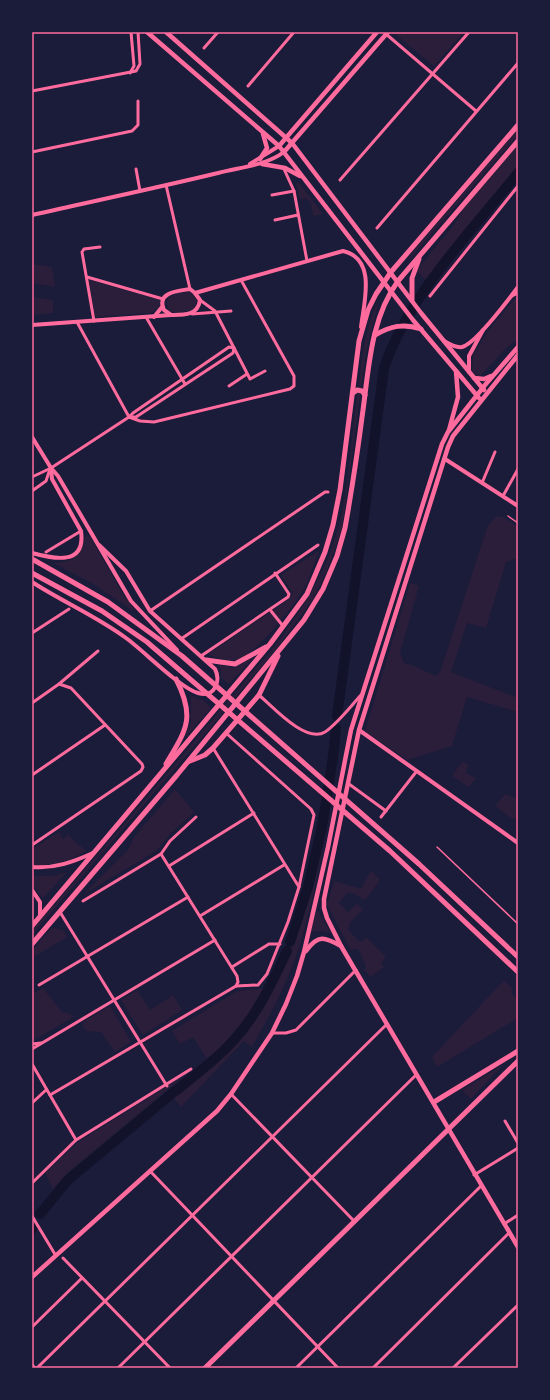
<svg xmlns="http://www.w3.org/2000/svg" width="550" height="1400" viewBox="0 0 550 1400" font-family="'Source Serif 4',serif">
<rect width="100%" height="100%" fill="#1b1b3a"/>
<!-- green -->
<g fill="#2a1e3b">
<polygon points="395,32 464,32 434,66 394,33"/>
<polygon points="518,129 518,135 409,260 408,259 411,254"/>
<polygon points="518,145 518,165 426,280 416,271 456,222 463,209"/>
<polygon points="298,182 323,214 313,216 311,203 306,198 300,199 296,184"/>
<polygon points="32,264 52,267 55,287 32,283"/>
<path d="M89,280L160,300C160,308 156,311 149,313L95,317Z"/>
<polygon points="189,292 196,297 197,301 193,310 179,313 169,311 166,303 169,297 178,293"/>
<polygon points="517,296 518,339 506,348 479,377 472,371 473,355 488,331"/>
<polygon points="32,297 53,300 53,313 32,315"/>
<path d="M379,300L366,353L342,530L326,573L313,599L281,643L216,721L32,935V930L121,828L278,642C300,611 321,581 333,544C349,498 350,445 357,397C362,364 363,329 379,300Z"/>
<path d="M497,516L503,517L518,527V558L506,562L486,628L467,623L451,672L518,698V712L467,697L452,746L407,760L365,731L410,583L419,586L400,653L404,663C416,665 425,672 436,676L440,672L488,525Z"/>
<path d="M86,535H88L92,540L122,593L134,609L132,610L90,582L53,563C74,563 80,554 86,535Z"/>
<path d="M320,550C315,561 311,573 306,585C298,602 256,654 238,659C228,663 218,658 208,654L288,600L293,593L281,575Z"/>
<polygon points="254,657 229,684 221,678 221,671 218,664 234,668"/>
<polygon points="191,695 204,701 211,708 184,739 191,722"/>
<polygon points="462,762 468,764 466,773 476,778 469,787 452,776"/>
<polygon points="175,789 194,812 170,834 156,851 84,894 128,850 135,836"/>
<polygon points="505,794 518,799 518,819 511,818 495,806"/>
<path d="M325,819L329,820C319,866 311,914 295,959C284,990 268,1018 252,1047L244,1041L181,1107L172,1096C191,1080 217,1062 232,1044C291,977 307,903 325,819Z"/>
<path d="M59,832L63,839L68,835L86,851C70,861 51,867 32,865V849Z"/>
<polygon points="371,870 380,880 366,899 363,900 355,894 347,893 339,903 348,912 357,904 363,909 350,923 348,930 359,941 363,941 366,937 386,957 381,963 384,967 370,977 364,969 366,966 358,949 351,950 327,905 334,881 361,889"/>
<polygon points="67,872 43,898 32,885 32,876 53,876"/>
<polygon points="317,910 318,911 331,933 320,931 311,932"/>
<polygon points="53,927 64,931 67,937 32,958 32,950"/>
<polygon points="504,980 513,989 511,993 518,1000 518,1018 437,1067 432,1057"/>
<polygon points="43,988 61,1011 75,1016 36,1039 32,1038 32,994"/>
<path d="M267,988C250,1019 235,1037 207,1059L193,1037L180,1044L172,1031L237,991Z"/>
<polygon points="137,990 150,1010 173,995 182,1010 143,1035 121,1000"/>
<polygon points="110,1006 131,1042 115,1052 101,1032 86,1031 83,1027 83,1022"/>
<polygon points="503,1065 471,1099 462,1090"/>
<polygon points="184,1076 67,1173 53,1189 45,1173 78,1142"/>
</g>
<g fill="none" stroke-linecap="round" stroke-linejoin="round">
<!-- river -->
<g stroke="#12122b" stroke-width="10">
<path d="M337,716L384,368C408,296 471,231 518,173"/>
<polyline points="290,942 308,887 322,827 333,757 336,728"/>
<path d="M177,1090C196,1074 217,1059 233,1041C257,1015 272,983 287,951"/>
<polyline points="40,1214 68,1180 175,1091"/>
<polyline points="32,1229 33,1227"/>
</g>
<!-- service -->
<g stroke="#ff6b9d" stroke-width="1.5">
<polyline points="508,516 518,523"/>
<polyline points="437,847 518,924"/>
</g>
<!-- minor -->
<g stroke="#ff6b9d" stroke-width="3">
<polyline points="386,34 476,111"/>
<polyline points="204,48 218,32"/>
<polyline points="130,73 134,66 131,32"/>
<polyline points="248,86 294,32"/>
<polyline points="32,91 136,71 140,64 138,32"/>
<polyline points="32,152 132,131 138,125 138,101"/>
<polyline points="136,169 140,191"/>
<polyline points="284,169 294,191 307,261"/>
<polyline points="340,180 469,32"/>
<polyline points="166,185 190,289"/>
<polyline points="272,195 294,191"/>
<polyline points="275,220 298,215"/>
<polyline points="377,228 518,63"/>
<polyline points="87,277 163,299"/>
<polyline points="430,296 518,186"/>
<polyline points="512,296 518,293"/>
<polyline points="200,300 215,311 250,379 265,371"/>
<polyline points="192,314 231,311"/>
<polyline points="146,317 185,384"/>
<polyline points="94,321 82,252 84,249 100,247"/>
<polyline points="77,322 129,417"/>
<polyline points="229,386 247,374"/>
<polyline points="129,417 136,417 233,353 234,348"/>
<polyline points="129,417 133,413 229,347 234,348"/>
<polyline points="32,477 51,468 129,417 140,421 154,422 290,389 294,386 294,376 241,280"/>
<polyline points="482,483 495,452"/>
<polyline points="32,491 46,481 50,469"/>
<polyline points="503,496 518,469"/>
<polyline points="46,552 81,531"/>
<polyline points="150,611 325,492 328,492"/>
<polyline points="271,611 283,626"/>
<polyline points="32,633 69,609"/>
<polyline points="181,639 318,545"/>
<polyline points="201,656 288,597 289,594 275,573"/>
<path d="M259,695C273,707 306,744 325,732C338,723 350,707 361,695"/>
<polyline points="32,703 59,684 98,651"/>
<polyline points="213,748 299,887"/>
<polyline points="32,775 105,725"/>
<polyline points="349,784 386,811"/>
<polyline points="381,817 416,772"/>
<polyline points="32,845 141,771 143,767 142,764 71,688 59,684"/>
<polyline points="161,854 237,976 238,982 236,986"/>
<polyline points="169,866 254,813"/>
<polyline points="83,901 161,854 170,841 196,817"/>
<polyline points="60,912 167,1086"/>
<polyline points="200,916 284,865"/>
<polyline points="232,967 269,944 280,944"/>
<polyline points="39,985 188,897"/>
<polyline points="272,1033 286,1033 296,1030 356,970"/>
<polyline points="32,1044 41,1043"/>
<polyline points="32,1049 215,940"/>
<polyline points="32,1064 76,1140"/>
<polyline points="231,1094 354,1221"/>
<polyline points="50,1095 236,986 258,985 267,974 288,922 299,887 314,815 311,809 226,733"/>
<polyline points="32,1103 46,1090"/>
<polyline points="505,1121 518,1143"/>
<polyline points="151,1172 338,1368"/>
<polyline points="474,1175 518,1148"/>
<polyline points="32,1183 76,1140 191,1069"/>
<polyline points="32,1216 56,1256"/>
<polyline points="504,1224 518,1215"/>
<polyline points="63,1258 170,1368"/>
<polyline points="32,1327 82,1278"/>
<polyline points="37,1368 386,1025"/>
<polyline points="118,1368 416,1075"/>
<polyline points="296,1368 481,1186"/>
<polyline points="373,1368 509,1233"/>
<polyline points="453,1368 518,1305"/>
</g>
<!-- tertiary -->
<g stroke="#ff6b9d" stroke-width="4">
<polyline points="250,164 279,146"/>
<path d="M32,215C94,201 156,188 218,173C240,167 265,166 284,152"/>
<path d="M190,289L195,293L200,300C198,316 183,315 171,315L164,310C156,292 178,291 190,289Z"/>
<path d="M195,293L343,251C377,259 364,302 361,327"/>
<polyline points="154,317 162,307"/>
<polyline points="32,325 171,315"/>
<path d="M444,341C449,344 456,348 462,347C475,344 509,299 518,287"/>
<polyline points="469,372 469,356 483,330"/>
<polyline points="32,437 51,468 58,476 131,601 177,650"/>
<polyline points="445,459 518,506"/>
<path d="M32,553C54,559 86,566 81,531L52,479L51,468"/>
<path d="M32,582C63,602 96,616 126,638C144,651 180,688 198,693C215,698 221,681 215,669L150,611L126,571L99,545"/>
<polyline points="359,730 518,843"/>
<path d="M32,867C54,869 73,862 93,853"/>
<polyline points="32,890 40,902 40,916"/>
<polyline points="32,1365 34,1368"/>
</g>
<!-- secondary -->
<g stroke="#ff6b9d" stroke-width="4.5">
<polyline points="147,32 279,146 413,320 479,398"/>
<polyline points="166,32 292,143 421,313 484,390"/>
<polyline points="279,146 377,32"/>
<polyline points="284,152 388,32"/>
<polyline points="260,159 267,148 263,134"/>
<polyline points="262,164 285,168 300,176"/>
<polyline points="518,355 453,436 448,447 359,730 324,899 324,908 327,918 341,946 518,1247"/>
<polyline points="474,378 484,379 491,376"/>
<polyline points="449,430 458,397 456,371"/>
<path d="M306,951C318,934 325,937 341,946"/>
<polyline points="32,1277 217,1111 231,1094 272,1033 286,1004 297,976 304,952 328,847 351,730 442,444 448,432 485,385 518,347"/>
</g>
<!-- primary -->
<g stroke="#ff6b9d" stroke-width="5">
<polyline points="434,1102 518,1051"/>
<polyline points="205,1368 518,1061"/>
</g>
<!-- trunk -->
<g stroke="#ff6b9d" stroke-width="5">
<polyline points="412,300 412,278 419,259"/>
<path d="M375,335C391,326 403,323 421,329"/>
<polyline points="353,393 357,390 362,391 365,395"/>
<polyline points="32,559 108,602 182,656 419,864 518,957"/>
<polyline points="32,573 102,611 147,642 390,851 518,972"/>
<polyline points="206,660 235,664 266,647"/>
<polyline points="190,761 205,755 213,748 259,695 278,656"/>
<path d="M166,764C186,730 196,718 176,679"/>
<polyline points="32,926 270,644 307,594 325,552 333,525 340,490 359,341 368,310 376,294 391,272 518,125"/>
<path d="M32,944L177,775L304,620L323,589L337,556L345,528C352,489 358,449 363,410C369,366 371,318 398,281L518,141"/>
</g>
</g>
<!-- border -->
<rect width="550" height="1400" fill="none" stroke="#1b1b3a" stroke-width="66"/>
<rect x="33" y="33" width="484" height="1334" fill="none" stroke="#ff6b9d" stroke-width="1.5"/>
</svg>
